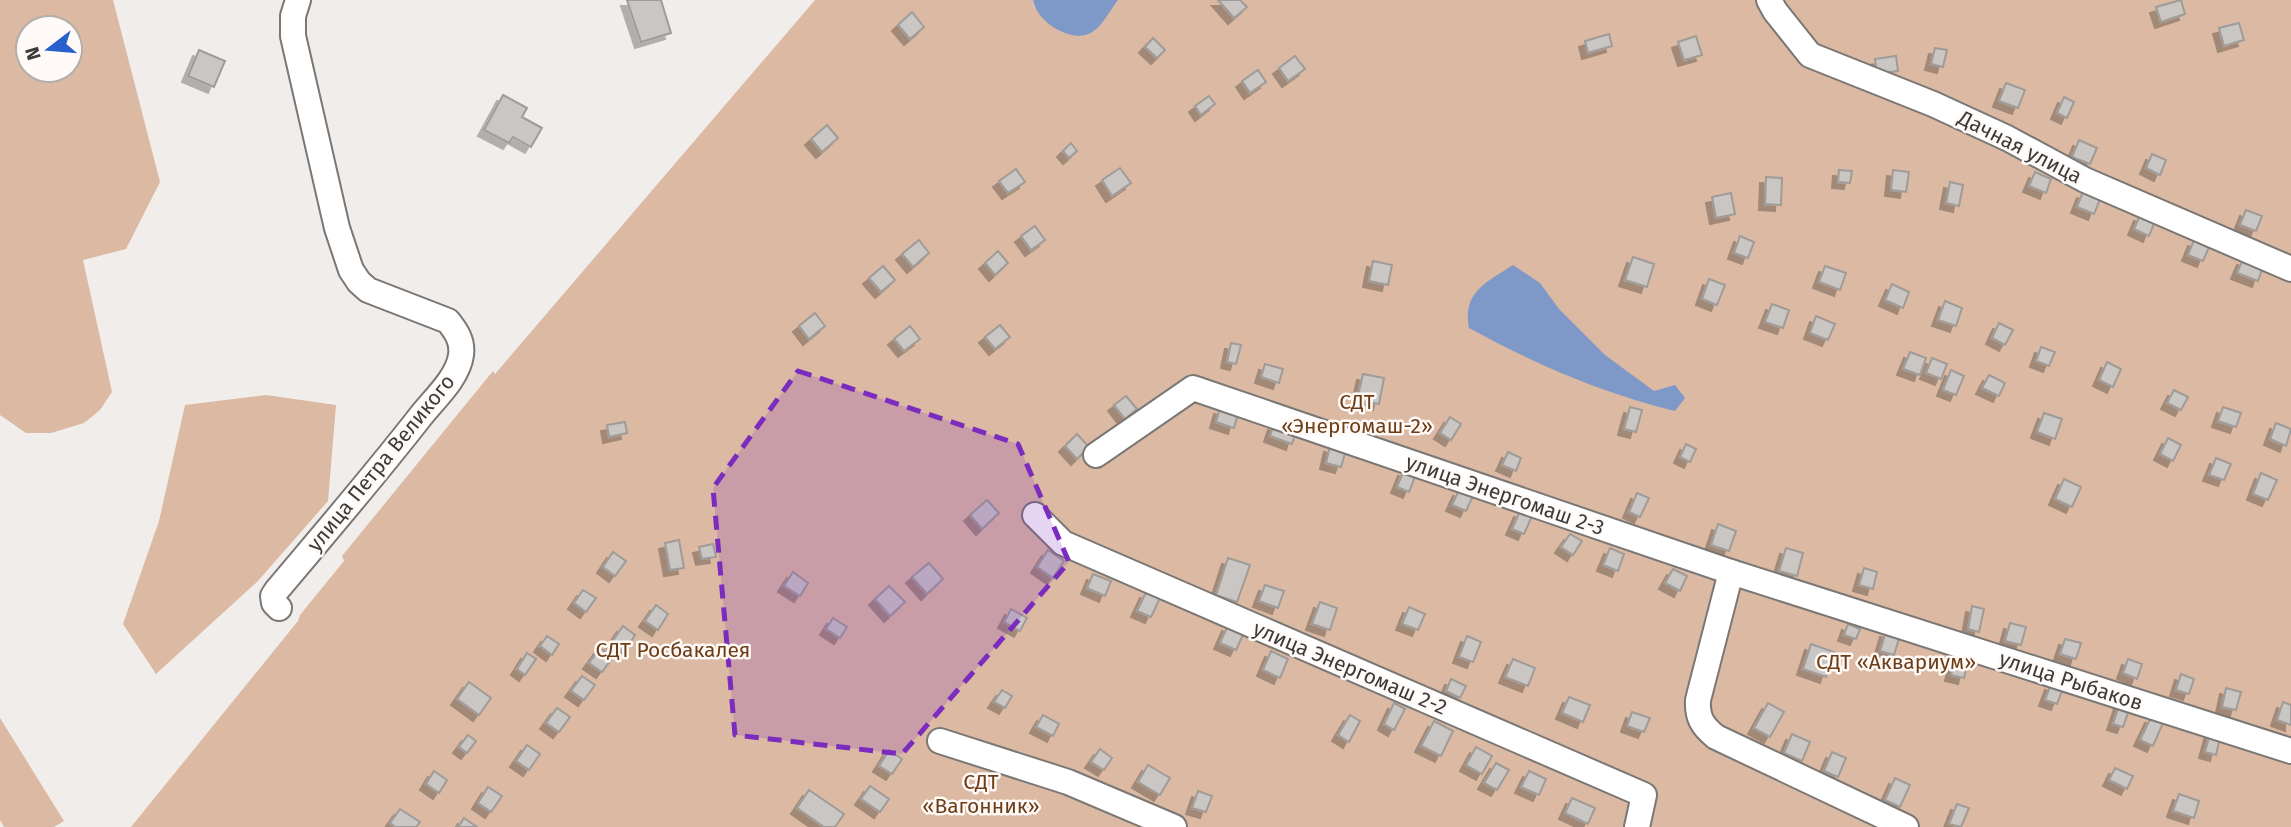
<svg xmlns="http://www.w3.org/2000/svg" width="2291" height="827" viewBox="0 0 2291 827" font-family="'Fira Sans',sans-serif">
<defs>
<filter id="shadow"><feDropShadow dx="-6" dy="6" stdDeviation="0" flood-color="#0004"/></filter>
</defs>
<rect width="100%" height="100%" fill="#f1edea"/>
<!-- green -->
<g fill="#dbb9a2" fill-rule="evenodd">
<path d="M0,0H113L160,182L126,249L83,260L112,392L100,410L84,423L51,433H26L0,415ZM28,28H70V70H28Z"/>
<polygon points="815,0 1033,0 1034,7 1093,32 1118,0 2291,0 2291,827 131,827 298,621 300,615 344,561 342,556 493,371 495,374"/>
<polygon points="266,395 336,405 328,501 258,581 156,674 123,624 159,521 185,405"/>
<polygon points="0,718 64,821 54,827 4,827 0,820"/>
</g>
<!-- water -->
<g fill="#7e98c7">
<path d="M1033,0H1118C1111,9 1103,24 1094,31C1074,46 1036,22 1033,0Z"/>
<path d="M1513,265L1540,283L1559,309L1605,355L1654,391L1675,385L1685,398L1675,411C1602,393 1535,364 1469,328C1462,292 1487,282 1513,265Z"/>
</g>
<!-- building -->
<g fill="#cac6c3" stroke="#9f9b98" stroke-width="2" filter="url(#shadow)">
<polygon points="627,0 661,0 671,33 641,42"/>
<polygon points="1218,0 1240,0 1247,7 1234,18"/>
<polygon points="2181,0 2185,14 2161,22 2156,7"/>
<polygon points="912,12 924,27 910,39 898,25"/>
<polygon points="2239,23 2244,40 2224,46 2219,28"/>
<polygon points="1609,34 1612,46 1588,53 1585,41"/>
<polygon points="1696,36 1702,55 1684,60 1678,42"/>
<polygon points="1153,38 1165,50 1157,58 1145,47"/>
<polygon points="1935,48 1947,50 1943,67 1931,64"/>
<polygon points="199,50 225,61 214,87 188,76"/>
<polygon points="1295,56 1305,69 1288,81 1279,68"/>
<polygon points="1896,56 1898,71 1877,74 1875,59"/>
<polygon points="1258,70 1266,82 1250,93 1242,81"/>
<polygon points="2006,83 2025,90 2018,108 1999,101"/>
<polygon points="503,95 527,108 522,117 542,128 531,147 513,137 509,143 484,130"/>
<polygon points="1209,96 1215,104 1201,115 1195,106"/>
<polygon points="2064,97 2074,102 2067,118 2057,113"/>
<polygon points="827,125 838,138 822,152 811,139"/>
<polygon points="2079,140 2097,148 2090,164 2072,157"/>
<polygon points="1071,143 1077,151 1069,158 1063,151"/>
<polygon points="2152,154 2166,160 2160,175 2146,168"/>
<polygon points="1120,168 1131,183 1112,196 1102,180"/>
<polygon points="1016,169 1025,182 1008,193 999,181"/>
<polygon points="1839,170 1852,171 1850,183 1838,182"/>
<polygon points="1893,170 1909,172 1906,192 1891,190"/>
<polygon points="2035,172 2051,179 2046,193 2029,186"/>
<polygon points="1766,177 1782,178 1781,205 1765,204"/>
<polygon points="1950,182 1963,185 1959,206 1946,203"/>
<polygon points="2083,192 2100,199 2094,214 2077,207"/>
<polygon points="1731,193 1735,214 1716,218 1712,197"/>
<polygon points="2246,210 2262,216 2256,231 2240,225"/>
<polygon points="2140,215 2155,221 2149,236 2134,229"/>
<polygon points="1035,226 1045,240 1031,250 1021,236"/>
<polygon points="1740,236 1754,242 1748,258 1734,253"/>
<polygon points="919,240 929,253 913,267 902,254"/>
<polygon points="2194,240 2209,247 2203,261 2188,255"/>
<polygon points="998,251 1008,263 995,275 985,263"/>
<polygon points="1633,257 1654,264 1647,287 1625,280"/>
<polygon points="2243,259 2263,267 2258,281 2237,273"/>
<polygon points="1373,261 1392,265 1388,285 1369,281"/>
<polygon points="883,266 895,280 881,292 869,278"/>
<polygon points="1825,266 1846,273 1840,290 1819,282"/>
<polygon points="1709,279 1725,285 1717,305 1702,299"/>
<polygon points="1892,284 1909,292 1903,308 1885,300"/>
<polygon points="1945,301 1962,308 1956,326 1938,320"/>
<polygon points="1772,304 1789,310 1783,328 1765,322"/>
<polygon points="815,313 825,326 809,339 799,326"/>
<polygon points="1816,316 1835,324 1828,340 1810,333"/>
<polygon points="1999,323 2013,330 2005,345 1992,338"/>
<polygon points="1000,325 1010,337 995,349 985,337"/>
<polygon points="910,326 920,339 904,351 894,339"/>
<polygon points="1231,343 1241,345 1236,364 1227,362"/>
<polygon points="2041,347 2055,352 2049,366 2036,361"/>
<polygon points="1910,352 1926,358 1920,375 1903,369"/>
<polygon points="1932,358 1947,364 1941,379 1926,373"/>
<polygon points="2107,362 2121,369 2113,387 2099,380"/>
<polygon points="1265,364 1283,369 1279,383 1261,377"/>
<polygon points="1951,370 1964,376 1956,395 1943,390"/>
<polygon points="1363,374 1384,378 1379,404 1357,400"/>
<polygon points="1989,375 2005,383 1999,396 1982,388"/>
<polygon points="2174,390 2188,397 2181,410 2167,403"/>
<polygon points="1126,396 1137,409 1125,419 1114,405"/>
<polygon points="1630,407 1642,410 1636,432 1624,429"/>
<polygon points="2223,407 2241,413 2236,427 2218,421"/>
<polygon points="1220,408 1238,414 1234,428 1216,422"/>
<polygon points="2044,413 2062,419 2055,439 2037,432"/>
<polygon points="1450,417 1461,424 1451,440 1440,433"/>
<polygon points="625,422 627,433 609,437 607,425"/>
<polygon points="2276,423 2291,429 2286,446 2270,439"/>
<polygon points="1274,424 1296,431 1292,444 1270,436"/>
<polygon points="1077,434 1089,447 1077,459 1065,446"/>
<polygon points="2168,438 2181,445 2173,461 2160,454"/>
<polygon points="1686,444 1696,449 1690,462 1680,457"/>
<polygon points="1330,446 1346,450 1341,467 1326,463"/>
<polygon points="1508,452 1521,458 1516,471 1502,465"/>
<polygon points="2216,458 2231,464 2224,480 2209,475"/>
<polygon points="1404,470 1416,474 1409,492 1397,487"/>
<polygon points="2261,473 2277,480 2268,500 2253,494"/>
<polygon points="2064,479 2081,487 2072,507 2055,499"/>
<polygon points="1459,490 1473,496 1466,511 1452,505"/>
<polygon points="1637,493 1649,498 1640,517 1629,512"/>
<polygon points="987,500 999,513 982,529 970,515"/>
<polygon points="1520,511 1532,516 1524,534 1512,529"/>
<polygon points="1718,524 1736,531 1729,551 1711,545"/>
<polygon points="1570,534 1582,541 1573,555 1561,547"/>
<polygon points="679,540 684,568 670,570 665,543"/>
<polygon points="713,544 716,557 702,559 699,547"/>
<polygon points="1610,548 1624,554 1618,571 1603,565"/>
<polygon points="1786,548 1803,553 1797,576 1779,571"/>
<polygon points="1048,550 1064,561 1053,578 1037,567"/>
<polygon points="613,552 626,561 615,576 603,567"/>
<polygon points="1228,558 1250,565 1237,602 1216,595"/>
<polygon points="929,563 943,579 927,594 912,577"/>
<polygon points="1864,568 1877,572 1873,589 1859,585"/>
<polygon points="1673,569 1687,576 1680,591 1665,583"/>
<polygon points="793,572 808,583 800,596 784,586"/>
<polygon points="1093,574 1111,581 1105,596 1087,588"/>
<polygon points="1265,585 1284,591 1278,608 1259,601"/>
<polygon points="889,586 905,602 890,616 875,599"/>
<polygon points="583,590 596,598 586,612 574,603"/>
<polygon points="1146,592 1160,598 1151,617 1137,611"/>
<polygon points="1320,602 1337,608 1330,630 1312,624"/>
<polygon points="656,605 668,614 658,630 645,621"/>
<polygon points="1972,606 1984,609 1979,632 1968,629"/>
<polygon points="1409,607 1425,614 1418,630 1402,624"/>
<polygon points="1011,609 1027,618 1020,631 1004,622"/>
<polygon points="833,618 847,627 840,638 826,629"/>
<polygon points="2010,623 2026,627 2021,645 2005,641"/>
<polygon points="1848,624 1860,629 1856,639 1844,635"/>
<polygon points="1228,625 1244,633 1236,650 1220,643"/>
<polygon points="623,626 635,635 625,651 612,642"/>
<polygon points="1886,631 1900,635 1894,655 1880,651"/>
<polygon points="547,636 559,644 552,655 540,646"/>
<polygon points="1467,636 1481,642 1473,662 1459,657"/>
<polygon points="2065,639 2081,643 2076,659 2060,654"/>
<polygon points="1811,644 1834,652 1826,677 1803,669"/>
<polygon points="600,648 613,657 602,672 589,663"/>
<polygon points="1271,651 1288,659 1280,678 1263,670"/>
<polygon points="527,653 536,659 525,675 517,669"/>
<polygon points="1955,658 1968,661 1964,678 1951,675"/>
<polygon points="1513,659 1535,668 1528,686 1505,677"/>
<polygon points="2128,659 2142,664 2137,679 2123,673"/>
<polygon points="2181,674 2194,679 2189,694 2176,690"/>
<polygon points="582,676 595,685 584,700 571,691"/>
<polygon points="1451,679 1466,686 1460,698 1446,691"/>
<polygon points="469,682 491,698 479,715 457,699"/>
<polygon points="2051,684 2063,688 2057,704 2045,700"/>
<polygon points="2226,688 2241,692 2236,710 2222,707"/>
<polygon points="1002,690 1012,696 1005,708 994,702"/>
<polygon points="1569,697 1590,705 1583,722 1562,713"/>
<polygon points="2121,700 2131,704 2123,727 2113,724"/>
<polygon points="2283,702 2291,705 2291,725 2277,720"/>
<polygon points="1394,703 1405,709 1394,730 1384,724"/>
<polygon points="1768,703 1784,712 1770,737 1754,728"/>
<polygon points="557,708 570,717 559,732 546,723"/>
<polygon points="1632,712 1650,718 1644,732 1627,726"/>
<polygon points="1043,715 1059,724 1053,736 1036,727"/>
<polygon points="1350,715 1360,721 1349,742 1338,735"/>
<polygon points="2151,717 2163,723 2153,746 2140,740"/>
<polygon points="1434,721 1453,731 1441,756 1421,746"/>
<polygon points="2211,730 2221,733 2216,755 2205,752"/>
<polygon points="1792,734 1810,742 1802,761 1784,753"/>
<polygon points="468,735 476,741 467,753 459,747"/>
<polygon points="527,745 540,754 529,770 516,761"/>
<polygon points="1476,747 1492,756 1482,774 1466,765"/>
<polygon points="1100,749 1112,758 1104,770 1091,762"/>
<polygon points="889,750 902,759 892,774 879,766"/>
<polygon points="1832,752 1846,758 1838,777 1824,771"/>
<polygon points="1496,763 1509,770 1497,790 1484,783"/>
<polygon points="1148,765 1170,778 1160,795 1138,782"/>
<polygon points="2115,768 2133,776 2127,789 2109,780"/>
<polygon points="434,771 447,780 439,793 426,784"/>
<polygon points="1529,771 1546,779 1539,795 1521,787"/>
<polygon points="1895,778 1910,785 1900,807 1885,800"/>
<polygon points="870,786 889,799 880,812 861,799"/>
<polygon points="488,787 502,796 491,812 478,803"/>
<polygon points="809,790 844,814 835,827 824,827 797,808"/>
<polygon points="1198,791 1212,796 1206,812 1192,808"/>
<polygon points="2179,794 2199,801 2194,818 2173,811"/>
<polygon points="1572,798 1595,808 1588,824 1565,813"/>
<polygon points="1957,804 1969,808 1961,827 1949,824"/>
<polygon points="400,809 420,822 416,827 395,827 390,823"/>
<polygon points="464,818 477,827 458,827"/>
</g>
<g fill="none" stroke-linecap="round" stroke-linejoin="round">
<defs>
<g id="minor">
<polyline points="1769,0 1775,11 1810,55 1933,104 2007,138 2085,180 2291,269"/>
<polyline points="1096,455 1193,388 1731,572 2291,751"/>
<polyline points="1035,515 1063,543 1644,795 1637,827"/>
<path d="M1731,572L1698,700C1697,717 1702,726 1716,737L1906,827"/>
<path d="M279,608L274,603L273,596L277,590C325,533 374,476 420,417C434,399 458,378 461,355C463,341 456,331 448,321L368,290L359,282L351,270L337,228L293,36V16L298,0"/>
<polyline points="940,741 1068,782 1174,827"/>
</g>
</defs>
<!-- minor casing -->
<use href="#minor" stroke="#7a7774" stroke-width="28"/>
<!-- minor -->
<use href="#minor" stroke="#fff" stroke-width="24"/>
</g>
<!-- marked area -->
<path fill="#7b2cbf" fill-opacity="0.2" stroke="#7b2cbf" stroke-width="5" stroke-dasharray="14 9" stroke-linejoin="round" d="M798,371L1018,444L1069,562L902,754L735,735L713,488Z"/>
<g text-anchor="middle" stroke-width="5" stroke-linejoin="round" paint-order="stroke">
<!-- street labels -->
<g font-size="21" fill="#3c3b3a" stroke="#fffaf7">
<text transform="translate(2020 147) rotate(27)" y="7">Дачная улица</text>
<text transform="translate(381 463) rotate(-51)" y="7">улица Петра Великого</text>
<text transform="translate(1505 495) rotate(19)" y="7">улица Энергомаш 2-3</text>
<text transform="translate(1350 668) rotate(23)" y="7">улица Энергомаш 2-2</text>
<text transform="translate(2071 681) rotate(18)" y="7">улица Рыбаков</text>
</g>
<!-- park labels -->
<g font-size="21" fill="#6c3d16" stroke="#fffaf7">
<text x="1357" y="409">СДТ<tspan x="1357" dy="24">«Энергомаш-2»</tspan></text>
<text x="673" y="657">СДТ Росбакалея</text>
<text x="1896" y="669">СДТ «Аквариум»</text>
<text x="981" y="789">СДТ<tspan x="981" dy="24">«Вагонник»</tspan></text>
</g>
</g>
<!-- north arrow -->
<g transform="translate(49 49) rotate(254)"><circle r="33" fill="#fffaf7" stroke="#b1aeab" stroke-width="2"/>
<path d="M0-5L12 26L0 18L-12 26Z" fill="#2861ce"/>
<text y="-10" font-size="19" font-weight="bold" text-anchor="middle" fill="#3c3b3a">N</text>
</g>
</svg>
